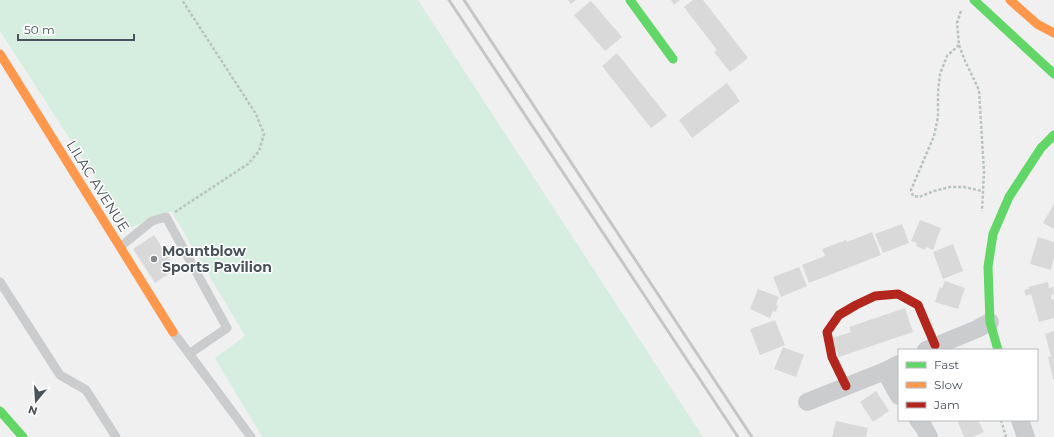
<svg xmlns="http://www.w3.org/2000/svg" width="1054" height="437" viewBox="0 0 1054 437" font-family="Montserrat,sans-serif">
<rect width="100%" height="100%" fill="#f0f0f0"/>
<!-- green -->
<polygon fill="#d6eee0" points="0,0 418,0 703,437 262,437 215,358 245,336 171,211 128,229 0,31"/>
<!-- building -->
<g fill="#d9d9da">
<polygon points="568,0 576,0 571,4"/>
<polygon points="671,0 680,0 674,5"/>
<polygon points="693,0 703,0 748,58 730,72 714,52 717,50 684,7"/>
<polygon points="591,1 622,37 605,51 574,15"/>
<polygon points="617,53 667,116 651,128 602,66"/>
<polygon points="727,83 740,101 692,138 679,120"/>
<polygon points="1054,204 1054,229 1043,223"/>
<polygon points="920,220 941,228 933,250 926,247 925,250 916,246 917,243 911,241"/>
<polygon points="902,224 909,243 883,253 875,234"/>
<polygon points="872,232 881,255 809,283 802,265 825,256 822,249 846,240 847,242"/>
<polygon points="154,235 176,269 155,283 133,249"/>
<polygon points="1038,237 1054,242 1054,257 1051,270 1030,264"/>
<polygon points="953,244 963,271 943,279 933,252"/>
<polygon points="799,267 807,286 781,297 773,277"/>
<polygon points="945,281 965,288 958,309 935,302 940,287 942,288"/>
<polygon points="1048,282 1049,288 1053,287 1054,292 1054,294 1051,295 1052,300 1054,299 1054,318 1039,322 1031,294 1026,296 1024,290 1029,289 1028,287"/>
<polygon points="758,289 779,297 776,305 778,306 776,312 773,311 770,318 750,309"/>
<polygon points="905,308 913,332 839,357 832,338 851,332 849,327"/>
<polygon points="775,320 785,345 760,355 750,329"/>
<polygon points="1054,331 1054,379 1053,379 1048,357 1051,356 1045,334"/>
<polygon points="783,347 804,355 796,377 774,369"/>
<polygon points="876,391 889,411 873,422 860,402"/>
<polygon points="963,420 978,420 984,432 973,437 964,437 958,422"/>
<polygon points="836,421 868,428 866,437 832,437"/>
</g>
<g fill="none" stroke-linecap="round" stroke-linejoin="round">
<!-- path -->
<g stroke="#b9c3c0" stroke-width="2.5" stroke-dasharray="3 2" stroke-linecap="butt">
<polyline points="961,11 957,23 959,45 965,61 979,90 984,172 982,211"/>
<polyline points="959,45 947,56 940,74 938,92 938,117 934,136 911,190 913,196 919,197 934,191 950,187 964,187 982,191"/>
<polyline points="175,212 248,164 259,151 264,134 256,114 182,0"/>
<polyline points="1001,420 1006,437"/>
</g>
<!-- lane -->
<g stroke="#caccce" stroke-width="9">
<polyline points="120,247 152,221 166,217 227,328 189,354"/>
<polyline points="0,282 60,375 86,390 116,437"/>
<polyline points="173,332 251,437"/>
</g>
<!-- street -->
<g stroke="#caccce" stroke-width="18">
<polyline points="926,350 977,329 990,322"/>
<polyline points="885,371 899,396"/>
<polyline points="807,402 885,371 899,364"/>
<polyline points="918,420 923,426 929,437"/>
<polyline points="1020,420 1026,437"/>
</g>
<!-- fast -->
<g stroke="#63d668" stroke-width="9">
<polyline points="630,0 673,59"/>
<polyline points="974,0 1054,74"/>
<polyline points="998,350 990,322 988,267 993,234 1009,197 1041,148 1054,135"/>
<polyline points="0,411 23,437"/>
</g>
<!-- slow -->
<g stroke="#ff974d" stroke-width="9">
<polyline points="1010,0 1037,24 1054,33"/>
<polyline points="0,54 173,332"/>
</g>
<!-- jam -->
<polyline stroke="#b3261e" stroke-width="9" points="846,386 832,357 827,332 839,315 856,305 875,296 898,294 918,305 935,345"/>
<!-- rail -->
<g stroke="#c5c6c8" stroke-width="3">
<polyline points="449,0 738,437"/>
<polyline points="464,0 752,437"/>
</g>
</g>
<!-- markers -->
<circle fill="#83898f" stroke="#fff" stroke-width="1.5" cx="154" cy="259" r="4"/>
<g text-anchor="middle" stroke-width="3" stroke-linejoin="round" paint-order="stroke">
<!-- street labels -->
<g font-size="14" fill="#48525b" stroke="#fff">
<text transform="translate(98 186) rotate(58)" y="5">LILAC AVENUE</text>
</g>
<!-- poi labels -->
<g font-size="14" font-weight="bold" fill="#48525b" stroke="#fff" text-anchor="start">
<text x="162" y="256">Mountblow<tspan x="162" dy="16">Sports Pavilion</tspan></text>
</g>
</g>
<!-- legend -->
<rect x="898" y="349" width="140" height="72" fill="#ffffff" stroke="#b6babd"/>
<rect x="906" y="362" width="20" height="6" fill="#63d668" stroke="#b6babd"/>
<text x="934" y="369" font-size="12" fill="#48525b">Fast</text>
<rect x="906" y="382" width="20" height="6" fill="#ff974d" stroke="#b6babd"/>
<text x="934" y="389" font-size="12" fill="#48525b">Slow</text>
<rect x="906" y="402" width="20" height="6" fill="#b3261e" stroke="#b6babd"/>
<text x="934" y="409" font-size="12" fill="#48525b">Jam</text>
<!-- north arrow -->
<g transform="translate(36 401) rotate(198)" stroke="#ffffff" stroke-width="3" paint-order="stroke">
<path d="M0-3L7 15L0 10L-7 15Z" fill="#48525b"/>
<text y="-6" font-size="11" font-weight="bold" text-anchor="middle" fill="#48525b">N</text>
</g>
<!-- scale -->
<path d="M18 34v6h116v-6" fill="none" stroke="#48525b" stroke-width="2"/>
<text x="24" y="34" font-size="12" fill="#48525b" stroke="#ffffff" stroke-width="3" paint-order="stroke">50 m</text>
</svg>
